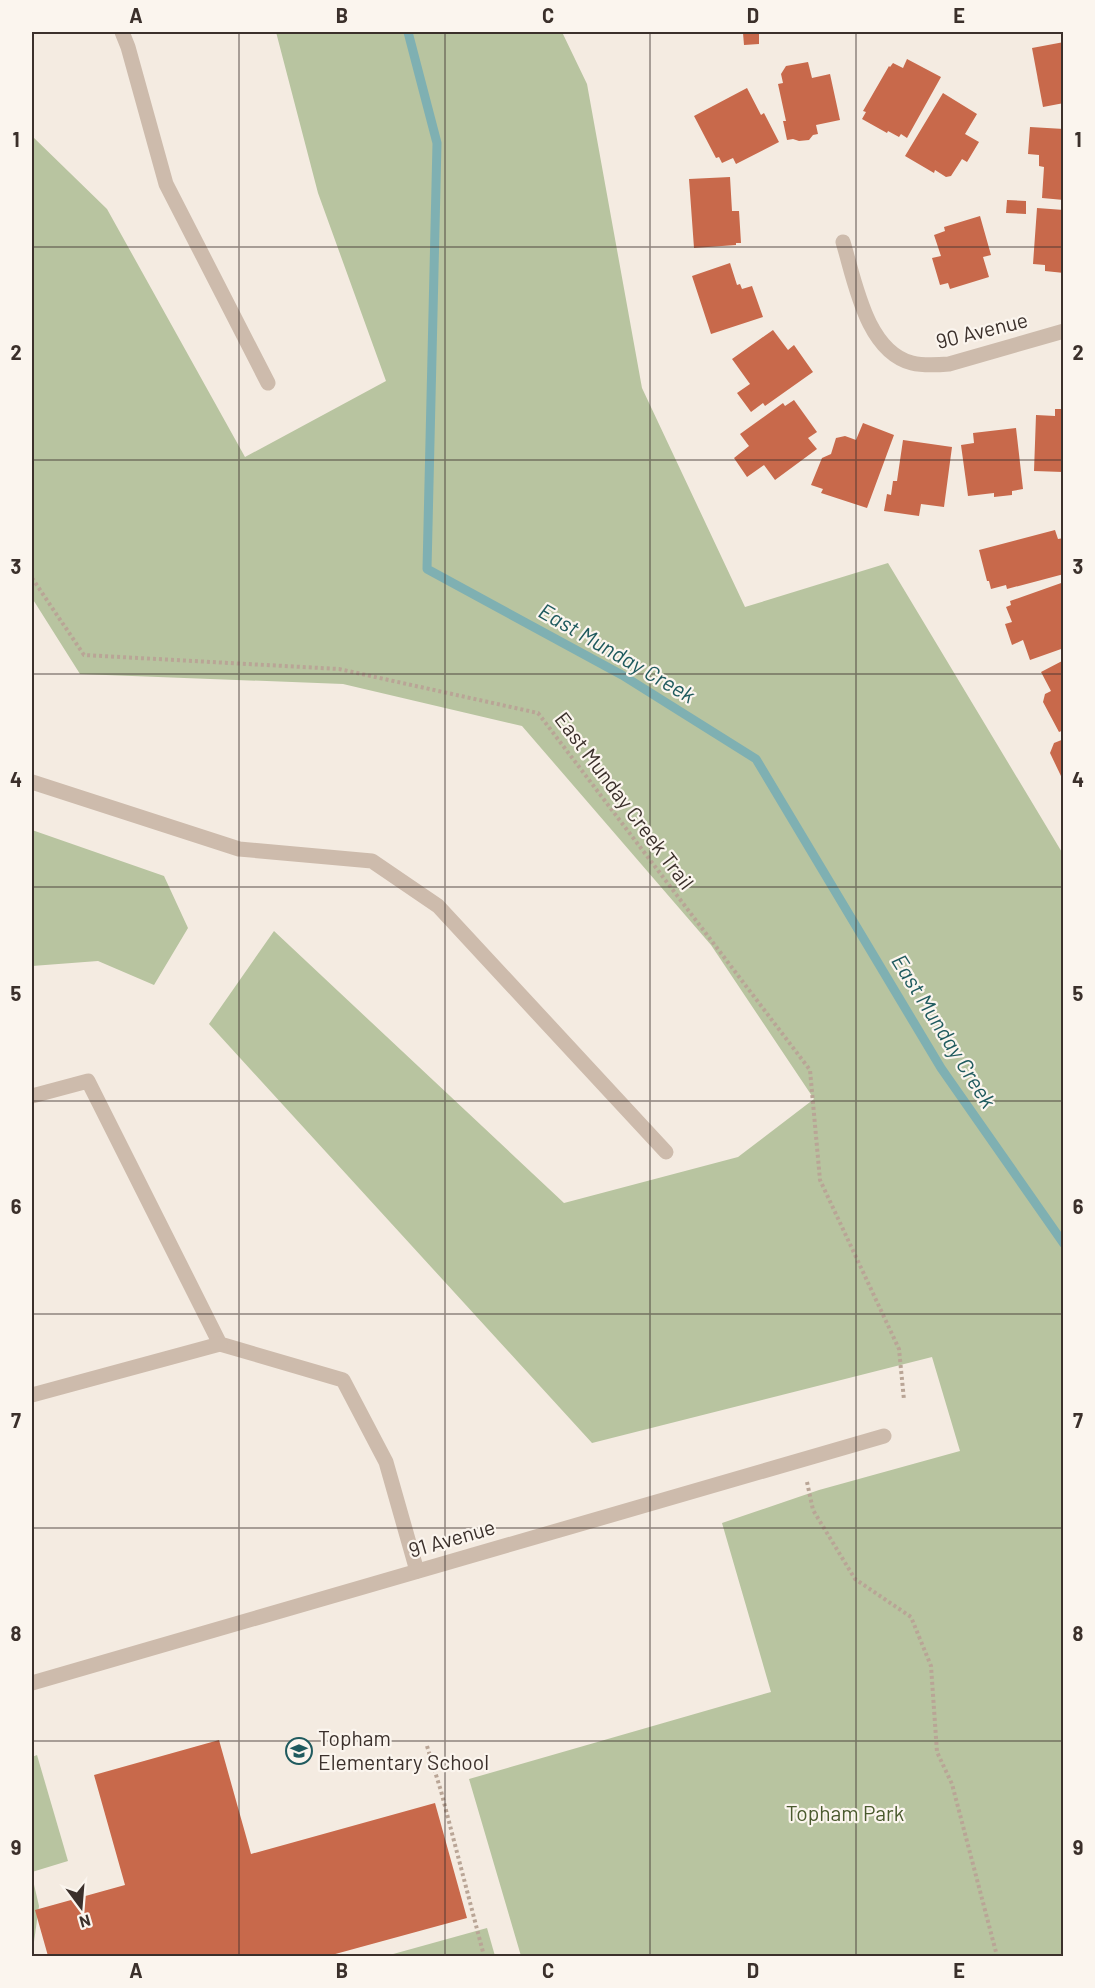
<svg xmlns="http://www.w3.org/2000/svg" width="1095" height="1988" viewBox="0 0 1095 1988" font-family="Barlow,sans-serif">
<rect width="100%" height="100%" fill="#f4ebe1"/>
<!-- green -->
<g fill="#b8c4a0">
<polygon points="276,32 562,32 587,84 642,388 745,607 888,563 1063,854 1063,1956 521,1956 469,1779 771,1692 722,1523 819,1490 960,1451 932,1357 592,1443 209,1024 274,931 564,1203 738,1157 814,1099 711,945 522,726 343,684 80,674 32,598 32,136 107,209 245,457 386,381 318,193"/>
<polygon points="32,830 164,876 188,928 154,985 98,961 32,966"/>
<polygon points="37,1755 68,1861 32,1872 32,1757"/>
<polygon points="32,1876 39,1906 32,1956"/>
<polygon points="487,1928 495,1956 386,1956"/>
</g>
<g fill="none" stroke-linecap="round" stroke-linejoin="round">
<!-- stream -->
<polyline stroke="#7fb0b2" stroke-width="9" points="408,32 437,143 427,569 622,675 756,759 941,1068 1064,1244"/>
</g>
<!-- building -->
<g fill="#c8694b">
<polygon points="759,32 759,44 744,45 743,33"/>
<polygon points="1064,42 1064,103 1043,107 1032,48"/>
<polygon points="907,59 941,77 907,138 901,134 899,137 888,131 887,133 862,119 866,112 863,111 889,66 890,67 893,63 903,68"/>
<polygon points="808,62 812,78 830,74 840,120 816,125 818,134 813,135 809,140 799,141 793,139 787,140 783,121 786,121 778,84 783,83 781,74 786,66"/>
<polygon points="747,88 761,115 764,113 779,142 736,164 733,158 722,163 719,157 716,158 694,116"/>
<polygon points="943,93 977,114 965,134 979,142 967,162 962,159 951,176 946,177 935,170 934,173 905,156"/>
<polygon points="1030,127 1064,129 1064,200 1042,198 1044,167 1039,166 1039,155 1028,154"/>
<polygon points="730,177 732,211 739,211 741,243 736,243 736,245 694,248 689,179"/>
<polygon points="1007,200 1026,201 1026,214 1006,213"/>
<polygon points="1037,208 1064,210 1064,273 1045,271 1045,265 1033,264"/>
<polygon points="980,216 991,255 983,257 989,277 950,289 948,283 940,285 932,258 941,256 934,235 945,231 944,227"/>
<polygon points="730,263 737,285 740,284 742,289 752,286 763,317 711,334 692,276"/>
<polygon points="773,330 788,350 794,345 813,372 765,406 763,403 751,412 737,393 750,384 732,359"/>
<polygon points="794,400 817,432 808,438 817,449 775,480 764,465 747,477 734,458 749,446 740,434 783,403 785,406"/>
<polygon points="1055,409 1064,409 1063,472 1034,471 1036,415 1055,416"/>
<polygon points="863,423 894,435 867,508 821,493 823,489 811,485 822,458 831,454 836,438 845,436 856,440"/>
<polygon points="1016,428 1023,489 1012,491 1012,495 994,497 994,493 968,496 961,445 974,443 973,433"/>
<polygon points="903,440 952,447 944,507 921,504 919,516 884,511 887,494 891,495 893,481 897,481"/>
<polygon points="1055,530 1058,539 1064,538 1064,574 1007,589 1006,585 991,589 989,581 987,581 979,550"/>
<polygon points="1064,582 1064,648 1030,660 1023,640 1012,645 1005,624 1012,622 1006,607 1011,605 1010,601"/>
<polygon points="1064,660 1064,730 1059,732 1043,702 1045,694 1051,691 1041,672"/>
<polygon points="1064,739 1064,777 1061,776 1050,753 1054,743"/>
<polygon points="219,1740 251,1854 435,1803 467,1918 328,1956 48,1956 35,1910 125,1885 94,1775"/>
</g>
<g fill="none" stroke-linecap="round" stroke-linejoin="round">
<!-- path -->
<g stroke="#b9a596" stroke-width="4" stroke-dasharray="3 3" stroke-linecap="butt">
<polyline points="32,578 84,655 339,669 538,713 810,1070 820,1180 899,1349 904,1400"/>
<polyline points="807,1482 813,1510 855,1579 911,1617 931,1666 937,1752 952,1784 997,1956"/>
<polyline points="427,1746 441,1791 484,1956"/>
</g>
<!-- service -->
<g stroke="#cdbbac" stroke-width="15">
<polyline points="122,32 128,47 166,184 268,383"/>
<polyline points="32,782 239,849 372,861 438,906 666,1152"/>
<polyline points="32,1096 88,1081 220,1344 343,1380 386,1462 417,1571"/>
<polyline points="32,1395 220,1344"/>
</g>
<!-- minor -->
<g stroke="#cdbbac" stroke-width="15">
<path d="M843,242C855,281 866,351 912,363C924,366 937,365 949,364L1064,331"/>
<polyline points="32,1683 884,1436"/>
</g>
</g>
<!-- grid -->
<path fill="none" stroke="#3b302b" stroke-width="1.5" stroke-opacity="0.55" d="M239,32V1956M445,32V1956M650,32V1956M856,32V1956M32,247H1064M32,460H1064M32,674H1064M32,887H1064M32,1101H1064M32,1314H1064M32,1528H1064M32,1741H1064"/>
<!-- icons -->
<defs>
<symbol id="school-ring" viewBox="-11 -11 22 22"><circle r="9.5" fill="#fbf5ee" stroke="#1f5a5e" stroke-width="1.5"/><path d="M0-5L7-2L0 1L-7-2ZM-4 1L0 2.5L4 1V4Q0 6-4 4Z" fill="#1f5a5e"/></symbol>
</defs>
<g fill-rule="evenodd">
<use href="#school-ring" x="284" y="1736" width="30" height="30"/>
</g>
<g text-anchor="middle" stroke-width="4.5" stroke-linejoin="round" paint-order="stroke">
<!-- street labels -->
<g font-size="21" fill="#3b302b" stroke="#fbf5ee">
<text transform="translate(982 331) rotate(-14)" y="7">90 Avenue</text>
<text transform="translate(624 801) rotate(53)" y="7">East Munday Creek Trail</text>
<text transform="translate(452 1539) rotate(-16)" y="7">91 Avenue</text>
</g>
<!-- poi labels -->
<g font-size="21" fill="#3b302b" stroke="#fbf5ee" text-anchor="start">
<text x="318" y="1746">Topham<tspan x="318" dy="24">Elementary School</tspan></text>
</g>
<!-- park labels -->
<g font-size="21" fill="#4a5a2e" stroke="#fbf5ee">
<text x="845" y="1821">Topham Park</text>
</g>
<!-- water labels -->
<g font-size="22" font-style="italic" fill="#1f5a5e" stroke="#fbf5ee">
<text transform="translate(617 653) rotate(30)" y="8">East Munday Creek</text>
<text transform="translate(944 1031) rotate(58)" y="8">East Munday Creek</text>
</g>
</g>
<!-- border -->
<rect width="1095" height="1988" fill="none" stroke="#fbf5ee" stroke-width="66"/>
<!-- north arrow -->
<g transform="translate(81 1907) rotate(164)" stroke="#fbf5ee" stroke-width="4.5" paint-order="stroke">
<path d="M0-4.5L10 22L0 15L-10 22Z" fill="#3b302b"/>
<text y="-9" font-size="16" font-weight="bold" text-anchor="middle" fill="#3b302b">N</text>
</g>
<rect x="33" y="33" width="1029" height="1922" fill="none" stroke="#3b302b" stroke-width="2"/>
<g font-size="20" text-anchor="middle" font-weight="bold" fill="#3b302b">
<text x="136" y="23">A</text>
<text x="342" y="23">B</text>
<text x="548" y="23">C</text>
<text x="753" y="23">D</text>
<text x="959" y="23">E</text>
<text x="16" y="147">1</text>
<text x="1078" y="147">1</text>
<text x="16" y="360">2</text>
<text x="1078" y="360">2</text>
<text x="16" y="574">3</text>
<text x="1078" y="574">3</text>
<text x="16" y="787">4</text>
<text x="1078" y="787">4</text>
<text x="16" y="1001">5</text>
<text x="1078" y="1001">5</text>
<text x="16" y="1214">6</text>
<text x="1078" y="1214">6</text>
<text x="16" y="1428">7</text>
<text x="1078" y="1428">7</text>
<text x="16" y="1641">8</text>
<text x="1078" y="1641">8</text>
<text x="16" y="1855">9</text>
<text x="1078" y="1855">9</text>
<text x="136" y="1978">A</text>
<text x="342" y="1978">B</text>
<text x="548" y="1978">C</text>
<text x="753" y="1978">D</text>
<text x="959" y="1978">E</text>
</g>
</svg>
